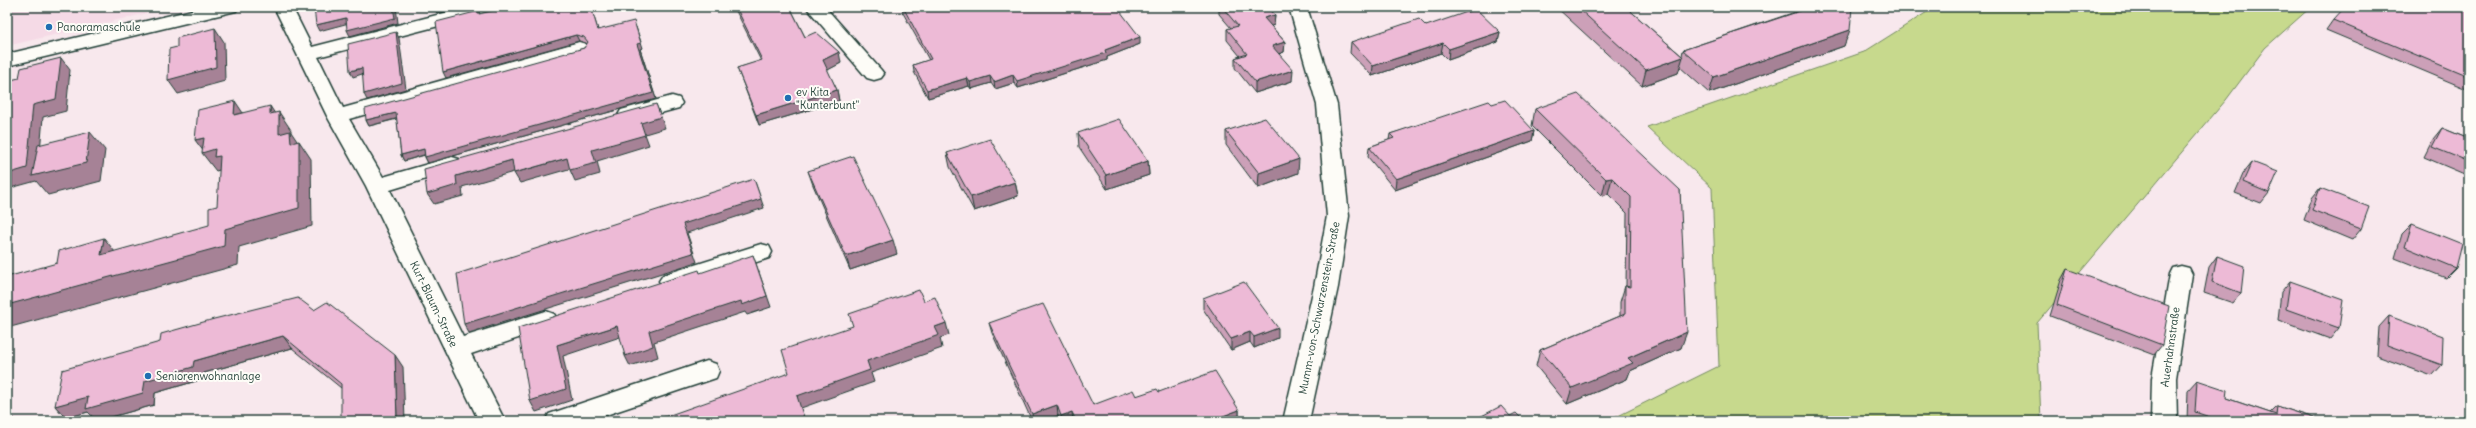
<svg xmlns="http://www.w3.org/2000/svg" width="2476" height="428" viewBox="0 0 2476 428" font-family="Delius,sans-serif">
<rect width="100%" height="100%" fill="#f8e8ed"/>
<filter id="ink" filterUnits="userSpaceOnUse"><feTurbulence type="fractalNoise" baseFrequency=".025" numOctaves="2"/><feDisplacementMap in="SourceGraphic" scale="8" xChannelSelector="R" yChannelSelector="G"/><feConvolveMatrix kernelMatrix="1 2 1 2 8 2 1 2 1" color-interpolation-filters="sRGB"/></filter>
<g filter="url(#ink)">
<!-- built -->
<polygon fill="#f5dae6" points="7,7 173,7 7,46"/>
<!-- green -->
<polygon fill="#c7d98d" stroke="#738b60" points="1935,7 2311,7 2265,48 2226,100 2037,323 2041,421 1608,421 1719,366 1712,188 1647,127 1864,52"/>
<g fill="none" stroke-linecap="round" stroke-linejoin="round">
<defs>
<g id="minor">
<polygon points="205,7 238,7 236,11 7,66 7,54"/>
<polygon points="274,7 292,7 312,47 468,7 499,7 497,11 318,57 343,108 579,42 586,44 589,48 586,52 349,119 383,177 452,157 459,159 463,164 459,169 390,190 463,337 546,311 554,314 558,320 554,326 471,354 505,421 479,421 366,186 327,116"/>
<polygon points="806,7 825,7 881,70 884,74 881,78 874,80 867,78"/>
<polygon points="1289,7 1307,7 1337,105 1349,216 1338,287 1309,421 1283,421 1314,287 1327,216 1317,105"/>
<polygon points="672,96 679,98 682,103 679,108 628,122 621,120 618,115 621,110"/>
<polygon points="761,244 769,246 772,252 769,258 671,290 663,287 659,281 663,275"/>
<polygon points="2181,266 2189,268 2192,274 2176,378 2177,421 2151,421 2152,378 2170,274 2173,268"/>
<polygon points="707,361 716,364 719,371 716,378 588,421 545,421 549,414"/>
</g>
</defs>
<!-- minor casing -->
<use href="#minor" stroke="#1f3d34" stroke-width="3"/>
<!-- minor -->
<use href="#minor" fill="#fdfcf7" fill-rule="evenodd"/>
</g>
<!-- wall -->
<g fill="#cca0b8" stroke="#1f3d34">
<polygon points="507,7 591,7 598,30 643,48 640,49 656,99 428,163 425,157 425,155 404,161 401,155 397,119 369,126 366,120 584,48 587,44 586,43 579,41 446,78 479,11 480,14"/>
<polygon points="734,7 790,7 805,37 841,63 827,70 837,90 839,101 759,125 741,78 737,68 761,61"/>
<polygon points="902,7 1117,7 1140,44 1107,57 1107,60 1018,88 1014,83 995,89 991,83 971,89 969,86 928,98 914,72 913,65 929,60 903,13"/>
<polygon points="1219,7 1268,7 1275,15 1274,25 1271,26 1285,42 1284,52 1279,54 1292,81 1255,93 1235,68 1235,58 1240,56 1227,40 1227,29 1231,28 1219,14"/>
<polygon points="1556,7 1626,7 1682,56 1683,50 1801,10 1802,7 1852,7 1844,46 1709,93 1680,67 1678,73 1642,86"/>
<polygon points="2469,7 2469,90 2326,30 2333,20"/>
<polygon points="1426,26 1500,32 1498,42 1448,60 1441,53 1372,76 1350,53 1351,42"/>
<polygon points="1492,104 1534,131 1532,141 1395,190 1368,157 1369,147 1389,140 1390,134"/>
<polygon points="1535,109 1680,190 1681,348 1630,371 1627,379 1567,404 1536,366 1540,350 1620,316 1620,302 1625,286 1626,286 1627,213 1608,194 1602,196 1532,126"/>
<polygon points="2442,128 2469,139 2469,176 2424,157 2433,139"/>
<polygon points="1226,131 1298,173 1258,188 1226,145"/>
<polygon points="1078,133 1148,161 1149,175 1107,189 1079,147"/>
<polygon points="947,153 1015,182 1018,196 974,211 950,167"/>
<polygon points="2252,162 2269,193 2261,203 2235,193 2244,172"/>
<polygon points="808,171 897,254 850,270 813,185"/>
<polygon points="2320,188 2361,229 2352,240 2304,220 2312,198"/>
<polygon points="2412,224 2456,268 2446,278 2395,258 2402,234"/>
<polygon points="2217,256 2241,293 2233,303 2204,293 2209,267"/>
<polygon points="2067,269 2162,345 2154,355 2050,316 2061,280"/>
<polygon points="2290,281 2339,328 2330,339 2278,320 2281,292"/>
<polygon points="1203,298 1278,338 1254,348 1250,342 1231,350 1203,309"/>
<polygon points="314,310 403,367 341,388 292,348 204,373 203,379 155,393 154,405 97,421 88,412 66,418 55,406"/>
<polygon points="2389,316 2442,365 2432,376 2377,356 2379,327"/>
<polygon points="989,323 1093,405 1159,392 1239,410 1239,420 1237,421 1061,421 1058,416 1044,421 1032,421 992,333"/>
<polygon points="2197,380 2226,398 2270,413 2277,406 2323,421 2187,421 2188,390"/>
</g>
<!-- shaded-wall -->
<g fill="#a68296" stroke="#1f3d34">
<polygon points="120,7 142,7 123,11"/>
<polygon points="393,7 396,7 398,23 350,36 347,30"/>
<polygon points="437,7 462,7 437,13 434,8"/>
<polygon points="1275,15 1274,25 1264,29 1264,18"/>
<polygon points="346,18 349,23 319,31 316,25"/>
<polygon points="636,27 643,48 640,49 656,99 428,163 425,157 637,44"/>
<polygon points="215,28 224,42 225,81 178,94 168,80"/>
<polygon points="1850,30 1844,46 1709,93 1714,77"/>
<polygon points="396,32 399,38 406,89 367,100 364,94"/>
<polygon points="1500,32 1498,42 1448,60 1449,49"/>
<polygon points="576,35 579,41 446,78 443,72"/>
<polygon points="1140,37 1140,44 1107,57 1107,60 1018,88 1017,81 1105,50"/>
<polygon points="1285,42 1284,52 1272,56 1272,46"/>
<polygon points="1443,43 1441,53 1372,76 1373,66"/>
<polygon points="839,52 841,63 826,71 823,60"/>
<polygon points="1683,57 1678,73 1642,86 1646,70"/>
<polygon points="61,58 70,70 66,111 43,117 38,175 90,132 105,150 101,181 48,195 36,181 7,189 7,174 33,105"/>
<polygon points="362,68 365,73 353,77 350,71"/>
<polygon points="1293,70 1292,81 1255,93 1255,82"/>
<polygon points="1013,75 1014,83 995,89 994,82"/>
<polygon points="990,76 991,83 971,89 970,82"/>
<polygon points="967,78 969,86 928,98 927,90"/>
<polygon points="837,90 839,101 759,125 756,115"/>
<polygon points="235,101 247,119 234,115"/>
<polygon points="656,104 665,128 645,134 649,145 597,161 600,174 575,181 570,170 592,150 641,123"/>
<polygon points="270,106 279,120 279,112 291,130 291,132 299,144 299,141 311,159 312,226 239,247 238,265 7,328 7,305 225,229 279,134 270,114"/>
<polygon points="396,113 399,118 369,126 366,120"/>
<polygon points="1534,131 1532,141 1395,190 1396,179"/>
<polygon points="204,138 215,149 233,174 223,169 216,171 202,153 204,152 195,140"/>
<polygon points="424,149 427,154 404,161 401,155"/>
<polygon points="567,158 572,168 520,183 514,173"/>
<polygon points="1299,159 1298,173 1258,188 1259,173"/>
<polygon points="512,160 517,171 462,187 463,196 434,204 427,194 456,176"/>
<polygon points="1148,161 1149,175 1107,189 1106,175"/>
<polygon points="1612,178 1608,194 1602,196 1606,179"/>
<polygon points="754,179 764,208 687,233 697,262 469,333 464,324 683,224"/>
<polygon points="1015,182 1018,196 974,211 971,197"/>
<polygon points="104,238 119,257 101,255"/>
<polygon points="893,240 897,254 850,270 846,256"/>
<polygon points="753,255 771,307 747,315 745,312 654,342 658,357 630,366 625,356 649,331"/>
<polygon points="946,323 949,335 940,338 942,348 871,373 874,382 801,408 805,421 795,421 797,396 935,327"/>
<polygon points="617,326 623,336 563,356 572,400 536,412 530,401 557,345"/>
<polygon points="1278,328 1278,338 1254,348 1254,337"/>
<polygon points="1250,332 1250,342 1231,350 1231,339"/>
<polygon points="1687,332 1681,348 1630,371 1627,379 1567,404 1572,388 1628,358"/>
<polygon points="283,336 292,348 204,373 203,379 155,393 154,405 97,421 88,412 66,418 55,406 194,361"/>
<polygon points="395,355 403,367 405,421 397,421"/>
<polygon points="1057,405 1058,416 1044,421 1033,421 1032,414"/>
<polygon points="1239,410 1239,420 1237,421 1210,421"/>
<polygon points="7,412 17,421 7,421"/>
<polygon points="1072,412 1073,421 1062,421 1061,416"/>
</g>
<!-- building -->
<g fill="#edbad6" stroke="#1f3d34">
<polygon points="314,7 393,7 395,18 347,30 346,18 316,25"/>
<polygon points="507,7 591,7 598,30 634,21 641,43 637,44 653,93 425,157 424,149 401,155 396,113 366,120 365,109 584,48 588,42 584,37 576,35 443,72 436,22 479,11 479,14"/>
<polygon points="736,7 790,7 805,37 816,32 839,52 823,60 837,90 756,115 737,68 762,60"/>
<polygon points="903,7 1117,7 1140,37 1105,50 1106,53 1017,81 1013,75 994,82 990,76 970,82 967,78 927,90 913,65 931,59"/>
<polygon points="1222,7 1268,7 1275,15 1264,18 1285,42 1272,46 1293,70 1255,82 1235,58 1247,54 1227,29 1238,26"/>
<polygon points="1577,7 1626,7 1683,57 1646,70"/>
<polygon points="1806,7 1852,7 1850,30 1714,77 1683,50 1806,9"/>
<polygon points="2345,7 2469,7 2469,77 2333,20"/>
<polygon points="1476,9 1500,32 1449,49 1443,43 1373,66 1351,42 1419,19 1426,26"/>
<polygon points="215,28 216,67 168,80 169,49 177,47 177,38"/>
<polygon points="396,32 402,83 364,94 362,68 350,71 348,44"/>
<polygon points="61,58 56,99 33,105 27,168 7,174 7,100 11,80 19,78 21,68"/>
<polygon points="1578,94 1680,190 1687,332 1628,358 1633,363 1572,388 1540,350 1625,314 1625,286 1630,287 1631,197 1612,178 1606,179 1535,109"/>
<polygon points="1505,100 1534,131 1396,179 1369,147 1394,138 1390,134 1489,101 1492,104"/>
<polygon points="235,101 234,115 270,106 270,114 279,112 279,134 290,131 291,143 299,141 299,208 225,229 224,246 7,305 7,277 57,263 59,251 104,238 101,255 209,225 209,208 217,206 220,156 214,157 215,149 202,153 204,138 195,140 198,110"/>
<polygon points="656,104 661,117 641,123 645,135 592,150 596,163 570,170 567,158 514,173 512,160 456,176 457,185 427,194 424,169"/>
<polygon points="1265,118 1299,159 1259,173 1226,131"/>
<polygon points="1119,119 1148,161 1106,175 1078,133"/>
<polygon points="2442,128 2469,139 2469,162 2432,147"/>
<polygon points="90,132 86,163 32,176 38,145"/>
<polygon points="990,139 1015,182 971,197 947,153"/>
<polygon points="853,156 893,240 846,256 808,171"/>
<polygon points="2252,162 2278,172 2269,193 2243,182"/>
<polygon points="754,179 761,199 683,224 693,253 464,324 457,274"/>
<polygon points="2320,188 2369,207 2361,229 2312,210"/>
<polygon points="2412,224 2462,244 2456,268 2405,247"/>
<polygon points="753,255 767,296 742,305 741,301 649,331 653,346 625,356 617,326 557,345 566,389 530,401 518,328 699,270 700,273"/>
<polygon points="2217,256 2244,266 2241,293 2212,282"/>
<polygon points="2067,269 2169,306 2162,345 2057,305"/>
<polygon points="2290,281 2343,300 2339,328 2286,309"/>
<polygon points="1244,282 1278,328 1254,337 1250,332 1231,339 1203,298"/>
<polygon points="919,290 924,301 935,297 946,323 935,327 939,335 867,361 870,370 797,396 804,418 795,421 653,421 789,373 782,350 853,326 849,314"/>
<polygon points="298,298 314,310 327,302 395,355 397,421 341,421 341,384 283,336 194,361 193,367 145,381 143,393 86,409 88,397 55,406 62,370 160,342 161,334 214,319"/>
<polygon points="1043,304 1093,405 1133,390 1136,396 1157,389 1159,392 1215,371 1239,410 1210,421 1076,421 1072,412 1061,416 1057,405 1032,414 989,323"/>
<polygon points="2389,316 2443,336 2442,365 2387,345"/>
<polygon points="2197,380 2227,390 2226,398 2276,415 2277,406 2323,421 2221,421 2195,412"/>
<polygon points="1501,406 1510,416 1516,413 1524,421 1472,421"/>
<polygon points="2046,417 2059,421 2046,421"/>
</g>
</g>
<!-- markers -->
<g fill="#1f6fb2" stroke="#fdfcf7" stroke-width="1.5">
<circle cx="49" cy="27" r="4"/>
<circle cx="788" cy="98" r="4"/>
<circle cx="148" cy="376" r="4"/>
</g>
<g text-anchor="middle" stroke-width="4" stroke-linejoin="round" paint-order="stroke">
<!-- poi labels -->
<g font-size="11" fill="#1f3d34" stroke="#fdfcf7" text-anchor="start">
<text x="57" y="31">Panoramaschule</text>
<text x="796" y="96">ev Kita<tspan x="796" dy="13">"Kunterbunt"</tspan></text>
<text x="156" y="380">Seniorenwohnanlage</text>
</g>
<!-- street labels -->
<g font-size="11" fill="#1f3d34" stroke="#fdfcf7">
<text transform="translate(434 304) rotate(64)" y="4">Kurt-Blaum-Straße</text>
<text transform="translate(1319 308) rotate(-79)" y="4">Mumm-von-Schwarzenstein-Straße</text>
<text transform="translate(2170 347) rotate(-82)" y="4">Auerhahnstraße</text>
</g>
</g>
<!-- margin -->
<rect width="2476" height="428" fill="none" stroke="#fdfcf7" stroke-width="24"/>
<rect x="12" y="12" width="2452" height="404" fill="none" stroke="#1f3d34" stroke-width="1.5" filter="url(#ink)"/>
</svg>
